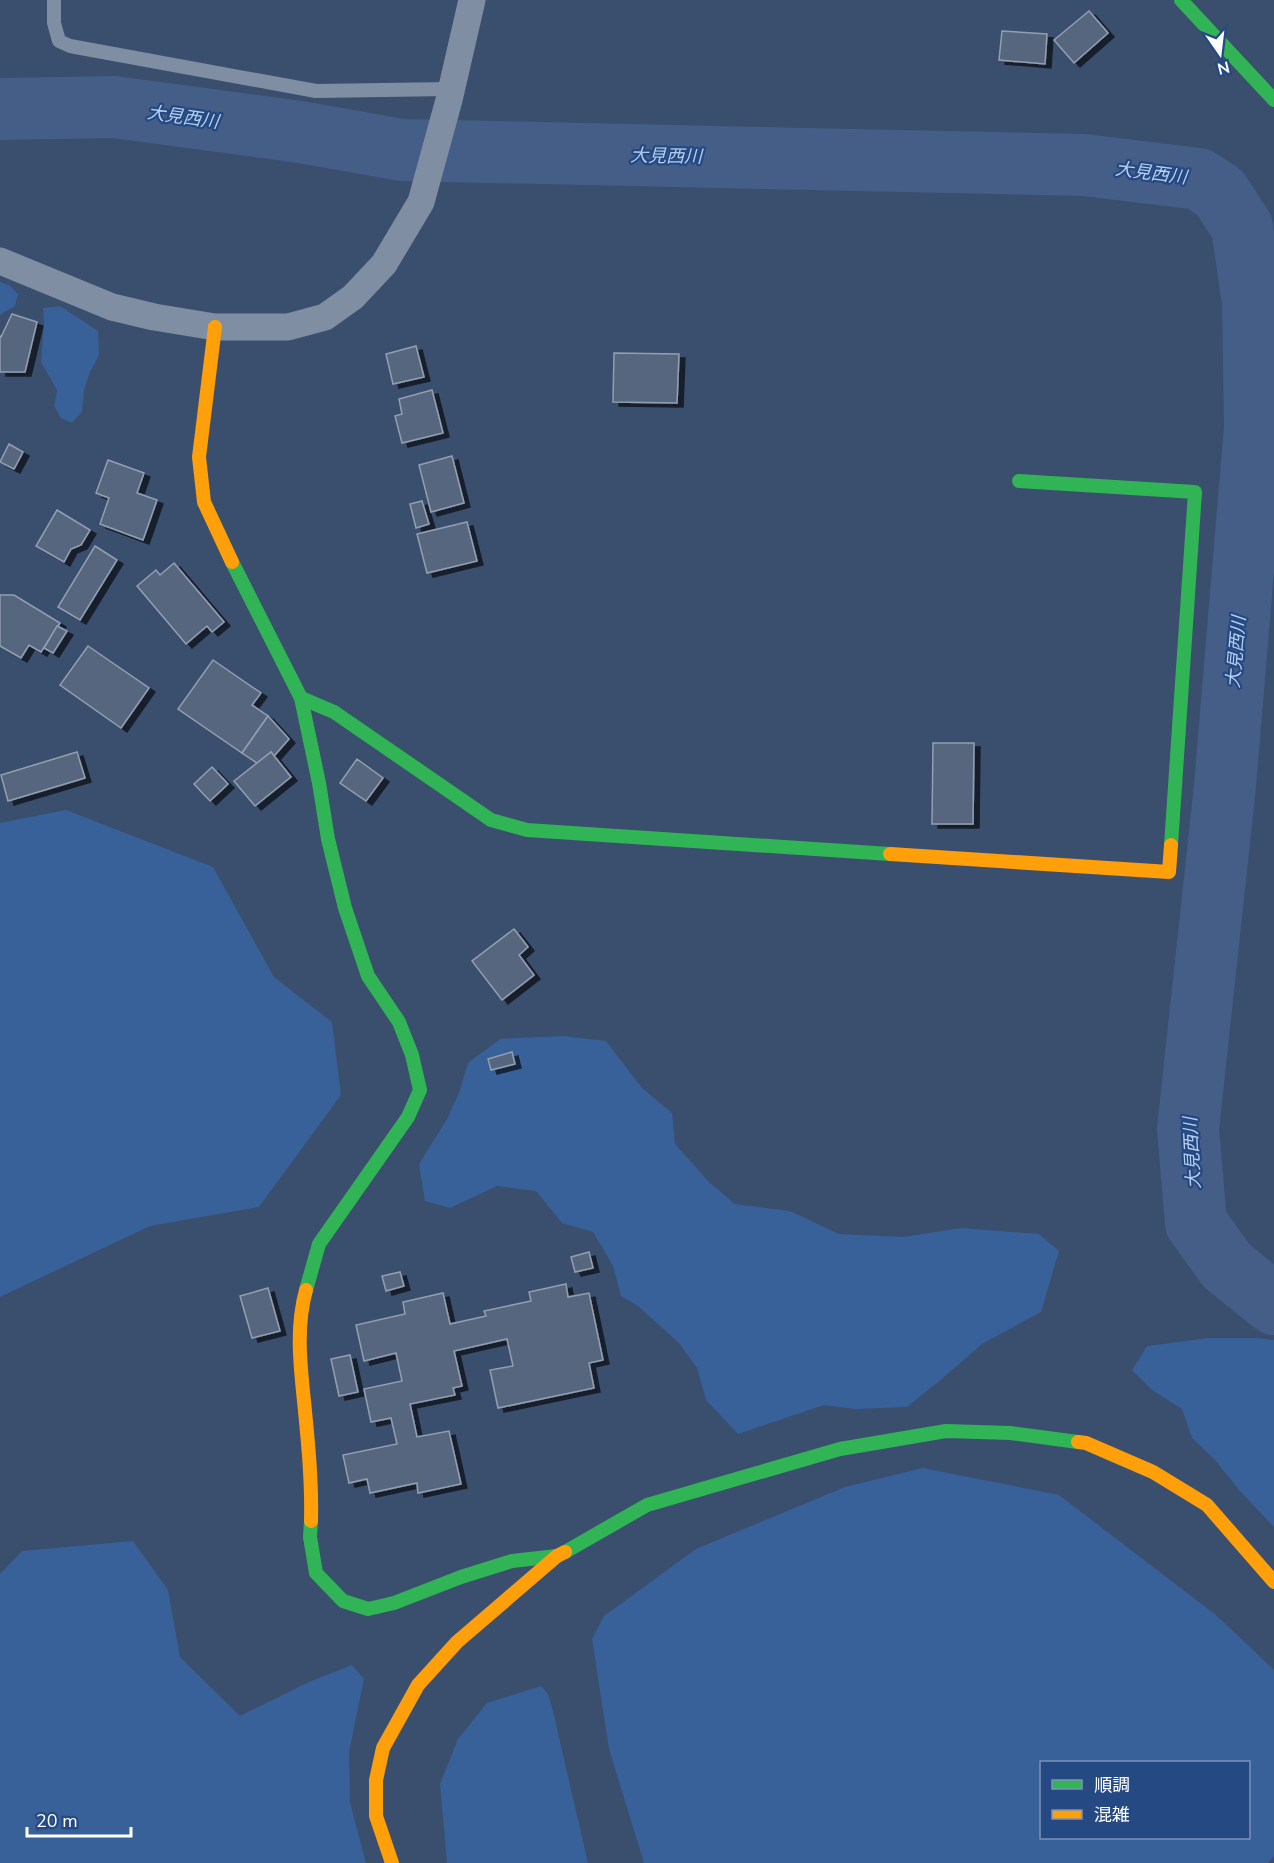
<svg xmlns="http://www.w3.org/2000/svg" width="1274" height="1863" viewBox="0 0 1274 1863" font-family="'Nunito Sans','Noto Sans JP',sans-serif">
<defs>
<filter id="shadow"><feDropShadow dx="6" dy="4" stdDeviation="0" flood-color="#0009"/></filter>
</defs>
<rect width="100%" height="100%" fill="#3a4e6d"/>
<!-- green -->
<g fill="#386099" fill-rule="evenodd">
<polygon points="0,282 9,285 18,294 15,306 0,315"/>
<polygon points="60,306 98,331 99,355 90,372 84,390 82,412 72,423 61,418 54,406 57,390 41,362 44,322 43,308"/>
<polygon points="66,810 213,867 274,977 332,1022 341,1095 259,1207 150,1226 0,1297 0,823"/>
<polygon points="563,1036 606,1041 642,1088 672,1113 675,1144 710,1183 735,1204 790,1211 839,1234 904,1237 961,1228 1039,1234 1059,1251 1041,1312 982,1344 943,1378 907,1407 855,1409 824,1405 738,1434 706,1400 697,1368 679,1343 638,1306 621,1296 613,1266 593,1232 562,1223 536,1191 497,1186 450,1208 425,1201 419,1164 447,1119 459,1093 468,1063 500,1039"/>
<polygon points="1208,1338 1257,1338 1274,1340 1274,1527 1239,1490 1215,1460 1192,1438 1182,1409 1152,1390 1132,1370 1147,1346"/>
<path d="M923,1468L1059,1495L1216,1615L1274,1670V1856L1268,1863H644L609,1749L592,1639L604,1616L696,1549L845,1487ZM1042,1762H1248V1838H1042Z"/>
<polygon points="133,1541 168,1590 180,1657 240,1716 311,1681 352,1665 364,1679 349,1752 350,1802 366,1863 0,1863 0,1574 22,1551"/>
<polygon points="541,1686 548,1694 553,1711 588,1863 447,1863 440,1784 458,1739 487,1703"/>
</g>
<g fill="none" stroke-linecap="round" stroke-linejoin="round">
<!-- river -->
<polyline stroke="#445e87" stroke-width="62" points="0,109 114,107 300,132 402,150 1084,165 1199,179 1220,193 1242,227 1253,303 1255,427 1225,786 1188,1129 1196,1223 1227,1266 1274,1304"/>
</g>
<!-- building -->
<g fill="#55667e" stroke="#939fb1" stroke-width="1.5" filter="url(#shadow)">
<polygon points="1089,11 1108,33 1074,63 1054,40"/>
<polygon points="1002,31 1047,34 1045,64 999,60"/>
<polygon points="12,314 37,322 25,372 0,372 0,336 1,337"/>
<polygon points="416,346 424,377 393,384 386,354"/>
<polygon points="614,353 679,354 677,403 613,402"/>
<polygon points="432,390 443,433 402,443 395,416 402,414 399,399"/>
<polygon points="9,444 23,452 14,469 0,462"/>
<polygon points="452,456 464,503 431,512 419,465"/>
<polygon points="108,460 144,473 137,493 157,500 143,540 100,524 109,498 96,493"/>
<polygon points="422,501 429,524 416,528 410,504"/>
<polygon points="57,510 90,530 81,545 71,549 64,562 36,546"/>
<polygon points="467,522 477,561 427,573 417,534"/>
<polygon points="95,546 117,560 80,620 58,607"/>
<polygon points="174,563 224,622 212,632 207,626 186,644 137,586 156,570 160,575"/>
<polygon points="0,595 14,595 60,623 41,652 29,645 21,658 0,646"/>
<polygon points="57,626 67,631 53,653 44,648"/>
<polygon points="88,646 149,688 121,728 60,685"/>
<polygon points="213,660 261,693 252,705 268,716 242,753 178,709"/>
<polygon points="268,716 289,739 274,756 271,752 257,763 242,753"/>
<polygon points="933,743 974,743 973,824 932,824"/>
<polygon points="77,752 85,778 8,801 1,775"/>
<polygon points="271,752 291,777 255,806 234,781"/>
<polygon points="357,759 383,778 366,801 340,783"/>
<polygon points="212,767 228,784 210,801 194,784"/>
<polygon points="514,929 528,947 519,955 534,975 502,1000 472,961"/>
<polygon points="512,1052 515,1064 491,1070 488,1059"/>
<polygon points="589,1252 593,1268 575,1272 571,1257"/>
<polygon points="400,1272 404,1286 386,1291 382,1276"/>
<polygon points="566,1284 568,1297 589,1293 603,1360 589,1363 594,1388 498,1408 490,1370 513,1366 507,1339 454,1351 462,1386 453,1388 455,1395 410,1404 417,1437 449,1431 461,1484 418,1493 417,1483 370,1493 367,1479 349,1483 343,1455 397,1444 391,1418 371,1422 364,1389 402,1381 396,1353 364,1361 356,1325 405,1314 403,1302 443,1293 450,1324 486,1316 484,1311 531,1301 529,1292"/>
<polygon points="268,1288 280,1331 252,1338 240,1296"/>
<polygon points="350,1355 358,1392 339,1396 331,1359"/>
</g>
<g fill="none" stroke-linecap="round" stroke-linejoin="round">
<!-- lane -->
<polyline stroke="#808ea3" stroke-width="14" points="54,0 54,23 59,41 70,46 316,91 451,89"/>
<!-- street -->
<polyline stroke="#808ea3" stroke-width="27" points="0,261 112,307 154,317 215,327 288,327 325,317 353,297 384,264 421,202 449,100 472,0"/>
<!-- fast -->
<g stroke="#30b455" stroke-width="14">
<polyline points="1181,0 1274,100"/>
<polyline points="1019,481 1195,492 1171,845"/>
<polyline points="232,562 301,698 319,783 328,839 345,908 368,976 399,1022 412,1055 420,1090 408,1117 319,1244 306,1290"/>
<polyline points="301,698 334,712 491,820 527,830 890,854"/>
<polyline points="311,1521 310,1537 316,1573 343,1601 368,1609 394,1603 461,1577 512,1561 557,1556"/>
<polyline points="565,1552 647,1505 840,1449 946,1431 1010,1433 1078,1442"/>
</g>
<!-- slow -->
<g stroke="#ff9f0a" stroke-width="14">
<polyline points="215,327 199,457 204,502 232,562"/>
<polyline points="890,854 1169,872 1171,845"/>
<path d="M306,1290C296,1326 300,1363 304,1401C308,1441 312,1481 311,1521"/>
<polyline points="1078,1442 1086,1443 1153,1472 1207,1505 1274,1582"/>
<polyline points="392,1863 376,1816 376,1780 383,1748 418,1685 457,1642 557,1556 565,1552"/>
</g>
</g>
<g text-anchor="middle" stroke-width="4.5" stroke-linejoin="round" paint-order="stroke">
<!-- water labels -->
<g font-size="18" font-style="italic" fill="#b7cfef" stroke="#244983">
<text transform="translate(183 117) rotate(8)" y="6">大見西川</text>
<text transform="translate(666 156) rotate(1)" y="6">大見西川</text>
<text transform="translate(1151 173) rotate(7)" y="6">大見西川</text>
<text transform="translate(1236 652) rotate(-85)" y="6">大見西川</text>
<text transform="translate(1192 1153) rotate(-93)" y="6">大見西川</text>
</g>
</g>
<!-- legend -->
<rect x="1040" y="1761" width="210" height="78" fill="#244983" stroke="#7c92b5" stroke-width="1.5"/>
<rect x="1052" y="1780" width="30" height="9" fill="#30b455" stroke="#7c92b5" stroke-width="1.5"/>
<text x="1094" y="1791" font-size="18" fill="#ffffff">順調</text>
<rect x="1052" y="1810" width="30" height="9" fill="#ff9f0a" stroke="#7c92b5" stroke-width="1.5"/>
<text x="1094" y="1821" font-size="18" fill="#ffffff">混雑</text>
<!-- north arrow -->
<g transform="translate(1220 54) rotate(166)" stroke="#244983" stroke-width="4.5" paint-order="stroke">
<path d="M0-4.5L10 22L0 15L-10 22Z" fill="#ffffff"/>
<text y="-9" font-size="16" font-weight="bold" text-anchor="middle" fill="#ffffff">N</text>
</g>
<!-- scale -->
<path d="M27 1827v9h104v-9" fill="none" stroke="#ffffff" stroke-width="3"/>
<text x="36" y="1827" font-size="18" fill="#ffffff" stroke="#244983" stroke-width="4.5" paint-order="stroke">20 m</text>
</svg>
